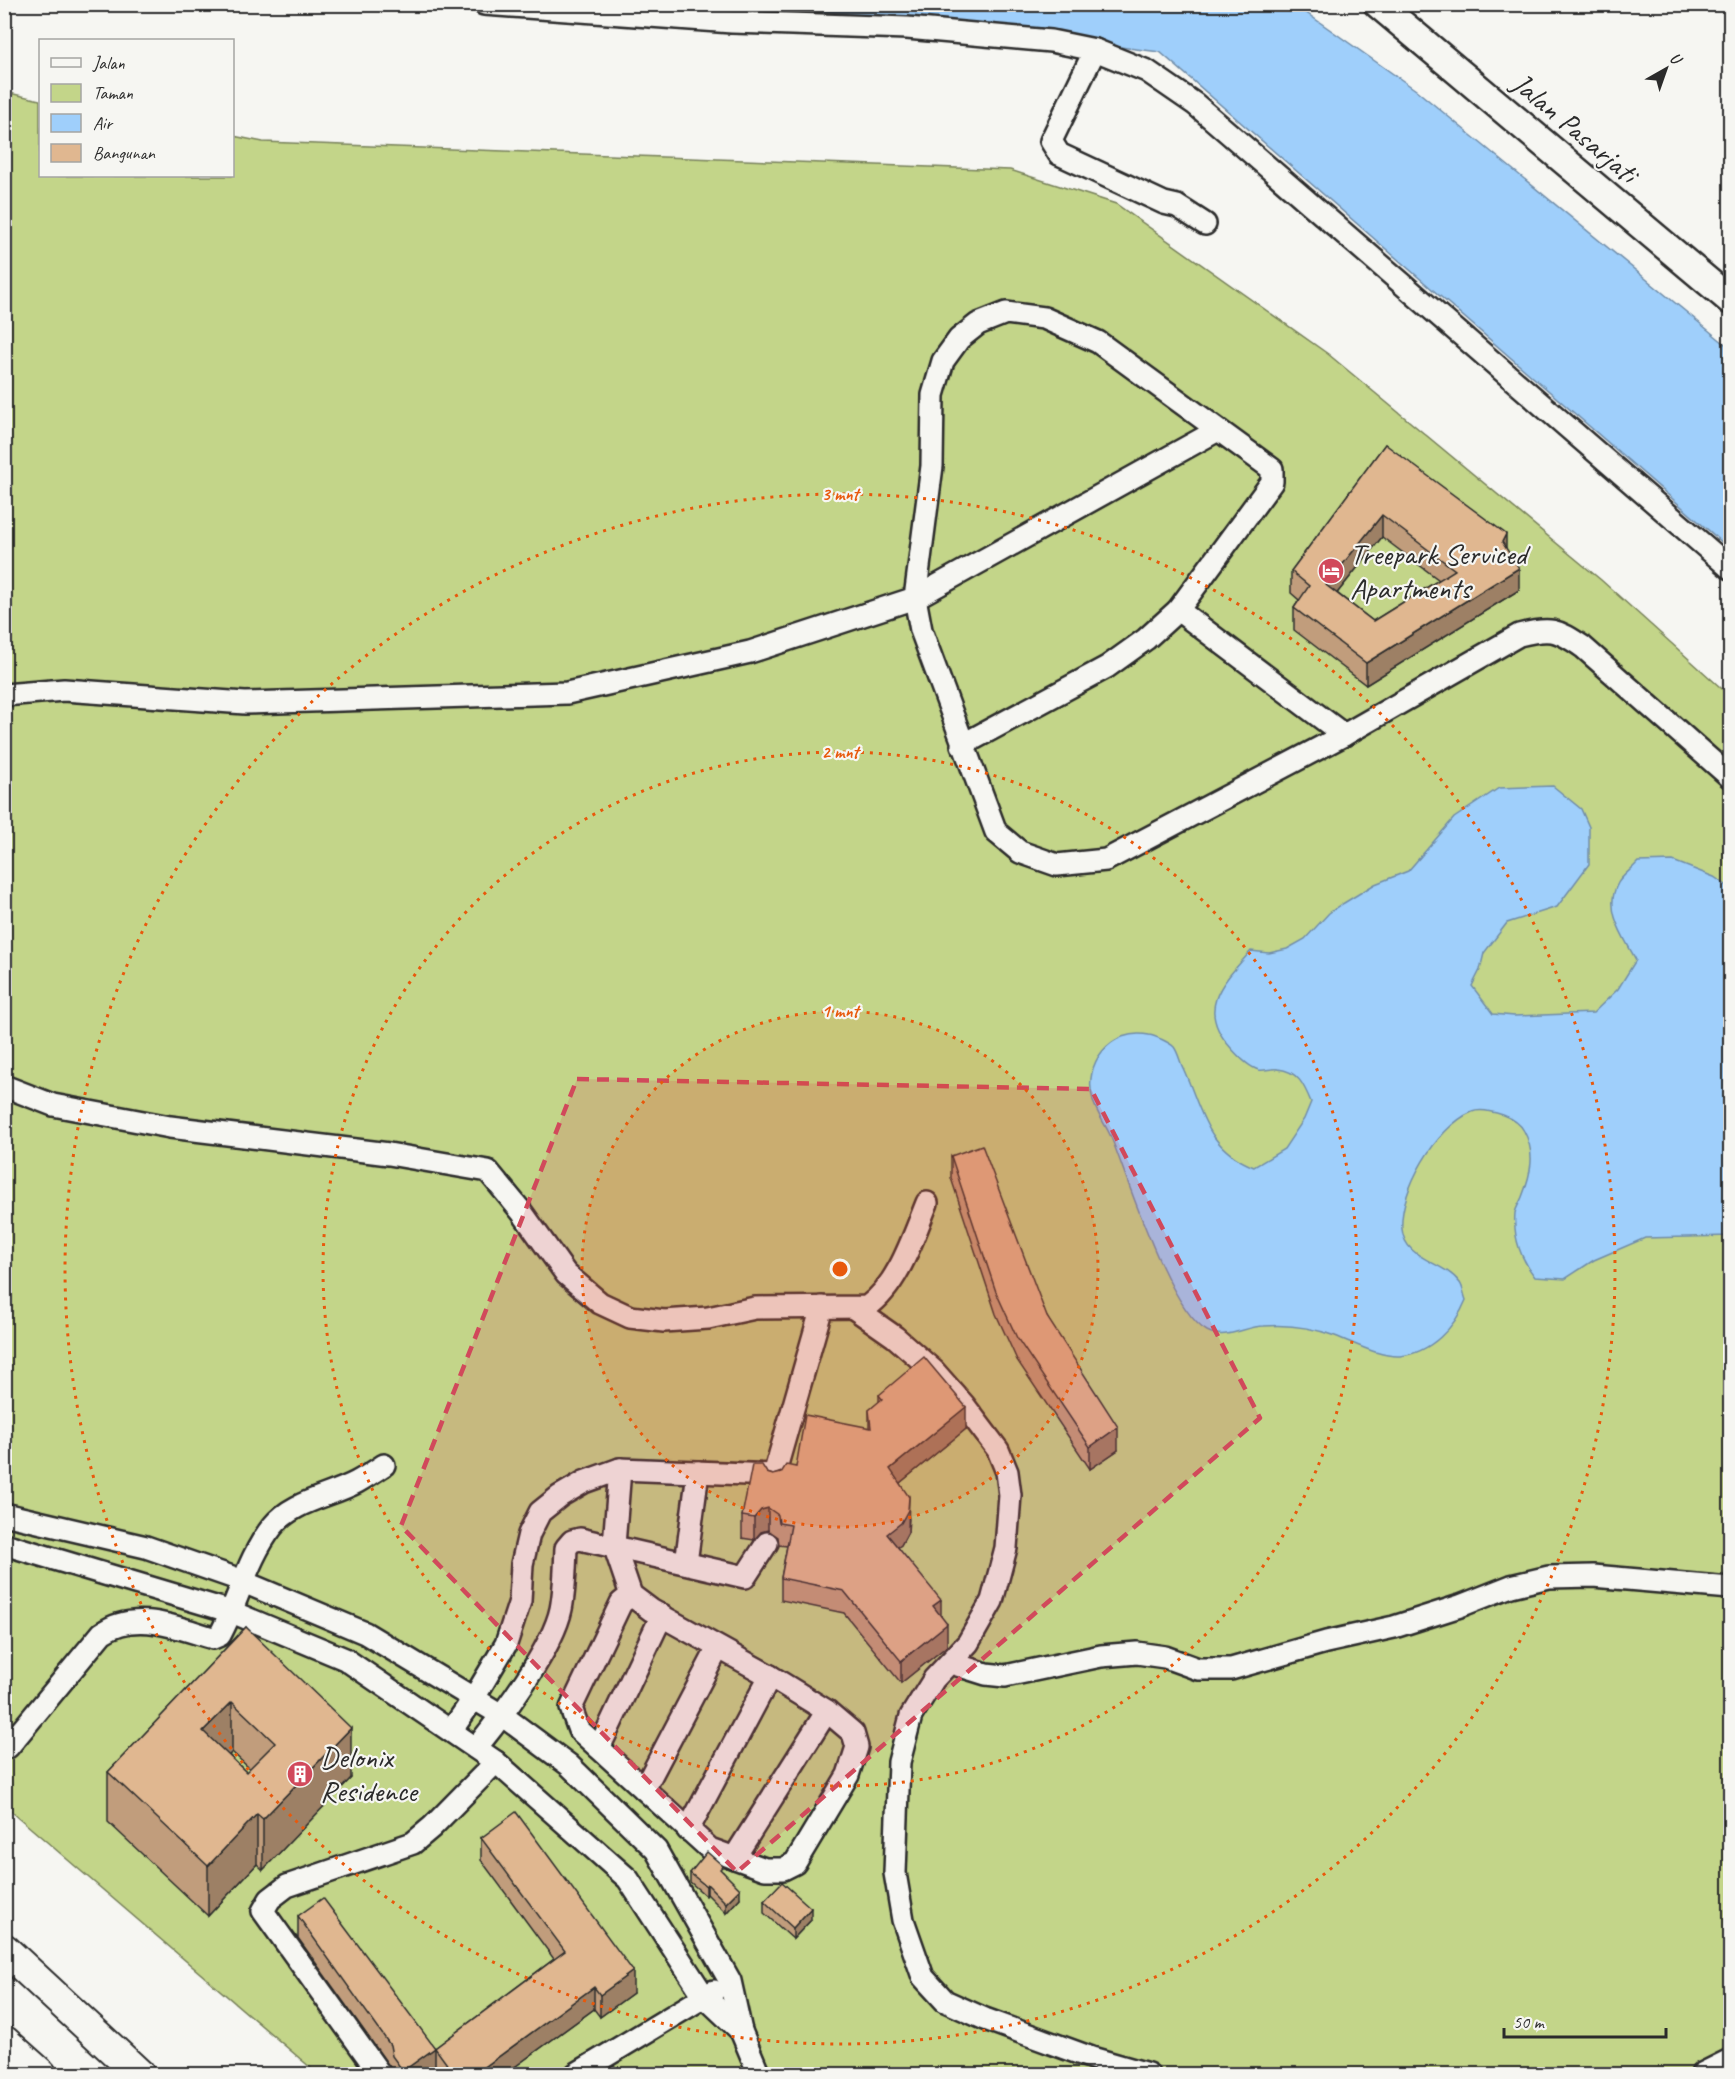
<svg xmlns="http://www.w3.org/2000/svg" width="1735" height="2079" viewBox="0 0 1735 2079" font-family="Caveat,sans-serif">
<rect width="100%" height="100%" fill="#f6f6f2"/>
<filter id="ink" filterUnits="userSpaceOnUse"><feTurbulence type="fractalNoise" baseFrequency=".0167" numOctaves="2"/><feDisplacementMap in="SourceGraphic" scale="12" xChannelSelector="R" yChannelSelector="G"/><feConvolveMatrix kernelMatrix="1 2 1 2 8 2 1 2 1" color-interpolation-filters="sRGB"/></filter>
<g filter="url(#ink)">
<!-- green -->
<polygon fill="#c3d589" stroke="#77805a" stroke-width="1.5" points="5,92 40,100 40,176 232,176 233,136 263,142 1010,170 1116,204 1328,354 1601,580 1730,696 1730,2074 318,2074 5,1806"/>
<!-- water -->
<g fill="#9fcffb" stroke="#718da8" stroke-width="1.5">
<polygon points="718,5 1295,5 1416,90 1730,348 1730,549 1160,52 846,13"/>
<path d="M1553,786L1581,809L1589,827V864L1557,907L1507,923L1484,953L1480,970L1472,986L1493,1014L1514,1016L1593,1013L1618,989L1636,960C1624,937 1603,910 1618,883C1622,876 1632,869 1638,862L1673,861L1714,877L1730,888V1236L1645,1238L1594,1260L1565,1279L1535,1277C1521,1259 1513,1237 1515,1213C1516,1208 1520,1202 1522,1197C1531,1174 1536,1153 1524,1131C1520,1123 1511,1118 1503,1115C1494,1112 1481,1108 1472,1112C1436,1127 1399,1191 1402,1229C1405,1261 1443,1260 1460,1283C1463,1287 1464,1295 1466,1300C1455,1327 1431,1353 1400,1356C1379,1357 1354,1343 1335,1336C1311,1327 1289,1324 1264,1326C1245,1326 1226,1341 1207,1331C1169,1310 1128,1179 1111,1137C1106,1125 1096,1113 1093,1100C1082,1064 1111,1027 1149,1035C1155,1036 1169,1042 1174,1047C1178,1052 1180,1062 1183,1068C1202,1109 1205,1148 1254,1167L1284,1149L1304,1119L1311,1102C1304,1085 1298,1071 1278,1069C1272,1068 1265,1071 1259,1070C1248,1067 1238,1056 1231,1048C1195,1009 1222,983 1251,951L1269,953L1287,949L1305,939L1329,913L1344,903L1375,884L1408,871L1454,818L1499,788Z"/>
</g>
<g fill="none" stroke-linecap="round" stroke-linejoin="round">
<defs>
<g id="minor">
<polyline points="484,4 732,22 907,28 1051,41 1095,50 1147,71 1195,104 1730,568"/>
<polyline points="1095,50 1051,141 1059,154 1164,203 1177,206 1205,224"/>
<polyline points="1178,610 1344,735"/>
<polyline points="4,695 64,690 245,703 567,693 750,652 915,598 1218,430"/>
<path d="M962,745L1107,667L1146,639L1178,610L1272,482V469L1098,342L1044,318L1006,313L978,324L959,339L943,361L933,395L932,466L915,598L921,630L996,832L1020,852L1057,865L1106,860L1344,735L1519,635C1550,627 1557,629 1583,647L1730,777"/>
<path d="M4,1086L53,1105L170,1127L389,1154L488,1171L521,1211L566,1274L600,1303L630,1317L664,1321L708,1318L755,1308L867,1307C899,1284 913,1237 927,1203"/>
<polyline points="855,1309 895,1337 934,1371 964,1405 998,1450 1007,1472 1010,1495 1006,1548 992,1601 968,1643 934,1679 911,1716 899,1762 895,1873 903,1920 923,1977 945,2001 985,2019 1092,2058 1148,2074"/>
<polyline points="620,1469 614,1545 631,1595 651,1610 770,1676 827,1711 853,1733 857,1747 848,1775 795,1863 783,1869 765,1869 710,1849 579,1730 571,1708 621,1603 631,1595"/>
<polyline points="774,1484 774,1475 822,1307"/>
<polyline points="4,1514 146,1547 232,1577 365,1633 503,1716 569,1765 656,1850 730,1981 741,2031 759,2074"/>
<polyline points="4,1544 232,1612 345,1659 496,1762 628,1879 704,1996 741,2031"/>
<polyline points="686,1563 698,1472"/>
<polyline points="951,1663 986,1674 1005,1676 1101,1656 1137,1653 1165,1657 1198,1669 1231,1669 1326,1642 1394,1627 1460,1606 1511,1586 1549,1577 1593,1576 1730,1588"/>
<polyline points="451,1731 474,1698 506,1644 520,1601 522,1564 529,1534 540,1512 560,1496 584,1482 620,1469 774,1475"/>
<path d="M8,1747L102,1633C135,1609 178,1628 213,1638L220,1635C239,1600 247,1559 272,1527C292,1501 329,1497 357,1482C366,1477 375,1471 384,1465"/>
<path d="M476,1748C502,1716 553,1648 561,1609C565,1589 565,1568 566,1548L572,1541L580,1539L745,1577L767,1543"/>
<polyline points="599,1748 662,1615"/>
<polyline points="644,1789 718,1648"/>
<polyline points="688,1830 770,1676"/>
<polyline points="734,1858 827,1711"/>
<polyline points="380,2074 263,1911 270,1899 287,1886 413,1843 432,1827 496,1762"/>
<polyline points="576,2074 714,1991"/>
<polyline points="1702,2074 1730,2060"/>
</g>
<polyline id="major" points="1378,4 1730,300"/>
<g id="highway">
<polyline points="4,1949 139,2074"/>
<polyline points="4,2041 41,2074"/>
</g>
</defs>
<!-- minor casing -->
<use href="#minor" stroke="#2b2b2b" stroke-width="26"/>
<!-- major casing -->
<use href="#major" stroke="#2b2b2b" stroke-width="32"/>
<!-- highway casing -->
<use href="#highway" stroke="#2b2b2b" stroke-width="34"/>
<!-- minor -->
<use href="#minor" stroke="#f6f6f2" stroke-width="21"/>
<!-- major -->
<use href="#major" stroke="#f6f6f2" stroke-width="27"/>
<!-- highway -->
<use href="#highway" stroke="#f6f6f2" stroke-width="30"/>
</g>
<!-- wall -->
<g fill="#c19d7c" stroke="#2b2b2b" stroke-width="1.5" fill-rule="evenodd">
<path d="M1385,444L1506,549L1519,590L1366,685L1294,630V608L1299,600L1291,593V571ZM1382,537L1439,580L1373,621L1337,593Z"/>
<polygon points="951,1156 1047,1317 1118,1450 1090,1469 1017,1360 996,1314 951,1178"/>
<polygon points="879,1395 966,1429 900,1483 909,1519 908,1532 901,1545 898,1547 941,1616 947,1646 901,1683 844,1613 781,1600 781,1578 787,1546 779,1545 778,1537 768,1530 761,1532 754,1540 742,1538 742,1516 767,1473 773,1475 796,1467 869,1428 869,1410 879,1402"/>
<path d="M246,1627L351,1778L263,1870L257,1864L208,1916L108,1822V1772ZM232,1752L250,1769L246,1772L229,1755Z"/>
<polygon points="481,1838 633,1993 600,2017 594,2009 505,2074 438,2074 435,2070 428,2074 392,2074 390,2067 298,1938 298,1916 435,2048 554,1959 481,1860"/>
<polygon points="723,1872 740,1898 726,1913 707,1894 706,1896 690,1882 690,1873"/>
<polygon points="764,1901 811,1920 793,1939 764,1913"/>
</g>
<!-- shaded-wall -->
<g fill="#9d8065" stroke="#2b2b2b" stroke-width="1.5">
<polygon points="1382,515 1382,537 1326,607 1326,585"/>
<polygon points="1506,534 1506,556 1502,542"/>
<polygon points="1519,568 1519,590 1366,685 1366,663"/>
<polygon points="966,1407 966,1429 890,1491 890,1469"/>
<polygon points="1118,1427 1118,1450 1090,1469 1090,1447"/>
<polygon points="909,1497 908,1532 901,1545 887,1556 887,1534"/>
<polygon points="768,1508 768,1530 761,1532 754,1540 754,1518 761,1510"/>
<polygon points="941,1600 941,1622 933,1606"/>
<polygon points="947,1624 947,1646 901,1683 901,1661"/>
<polygon points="232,1702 232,1752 203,1782 203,1731"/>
<polygon points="351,1728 351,1778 263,1870 263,1819"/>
<polygon points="257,1814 257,1864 208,1916 208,1866"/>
<polygon points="707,1884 707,1894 706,1896 706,1886"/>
<polygon points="740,1889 740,1898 726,1913 726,1903"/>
<polygon points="811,1908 811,1920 793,1939 793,1928"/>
<polygon points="633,1971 633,1993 600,2017 600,1995"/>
<polygon points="594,1987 594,2009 505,2074 475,2074"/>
<polygon points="435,2048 435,2070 428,2074 403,2074 403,2071"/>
</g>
<!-- building -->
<g fill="#e0b790" stroke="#2b2b2b" stroke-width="1.5" fill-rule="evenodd">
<path d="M1385,444L1506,534L1502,542L1519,568L1366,663L1294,608L1309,586L1291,571ZM1382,515L1455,570L1373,621L1326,585Z"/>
<polygon points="982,1145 1047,1317 1118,1427 1090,1447 1017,1338 996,1292 951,1156"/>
<polygon points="924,1357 966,1407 890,1469 909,1497 908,1510 901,1523 887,1534 941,1600 933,1606 947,1624 901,1661 844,1591 781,1578 791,1525 779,1523 778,1515 768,1508 761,1510 754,1518 742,1516 752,1465 762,1465 767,1473 773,1475 781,1473 786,1465 796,1467 805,1415 871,1428 869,1410 882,1399 879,1395"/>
<path d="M246,1627L351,1728L263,1819L257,1814L208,1866L108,1772ZM232,1702L275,1743L246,1772L203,1731Z"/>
<polygon points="516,1812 633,1971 600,1995 594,1987 475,2074 454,2074 435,2048 565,1951 481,1838"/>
<polygon points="707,1852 723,1866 720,1869 740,1889 726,1903 707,1884 706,1886 690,1873"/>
<polygon points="782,1882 811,1908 793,1928 764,1901"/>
<polygon points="323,1898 435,2048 403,2071 392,2056 390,2045 298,1916"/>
</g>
</g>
<!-- marked area -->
<path fill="#d1495b" fill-opacity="0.2" stroke="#d1495b" stroke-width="4.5" stroke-dasharray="12 8" stroke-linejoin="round" d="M577,1079L1091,1089L1260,1418L737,1872L401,1526Z"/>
<!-- distance rings -->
<circle cx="840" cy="1269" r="258" fill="#e8590c" fill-opacity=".12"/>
<g fill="none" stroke="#e8590c" stroke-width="3" stroke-dasharray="3 6">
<circle cx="840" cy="1269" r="258"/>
<circle cx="840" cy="1269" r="517"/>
<circle cx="840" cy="1269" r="775"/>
</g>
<!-- icons -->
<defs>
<symbol id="hotel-disc" viewBox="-11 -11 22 22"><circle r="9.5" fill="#d1495b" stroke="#f6f6f2"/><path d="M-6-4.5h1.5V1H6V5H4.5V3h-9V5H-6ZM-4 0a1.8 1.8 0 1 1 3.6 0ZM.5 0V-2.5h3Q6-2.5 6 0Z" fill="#fff"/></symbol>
<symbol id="building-disc" viewBox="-11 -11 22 22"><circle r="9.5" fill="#d1495b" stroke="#f6f6f2"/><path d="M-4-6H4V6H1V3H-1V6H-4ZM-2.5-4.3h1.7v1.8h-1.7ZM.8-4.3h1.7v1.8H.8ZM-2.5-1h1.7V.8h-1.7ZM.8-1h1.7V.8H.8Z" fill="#fff"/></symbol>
</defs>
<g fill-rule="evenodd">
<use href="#hotel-disc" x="1316" y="556" width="30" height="30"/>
<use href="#building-disc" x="285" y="1759" width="30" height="30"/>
</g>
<g text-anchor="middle" stroke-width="4.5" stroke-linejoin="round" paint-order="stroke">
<!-- street labels -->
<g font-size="30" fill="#2b2b2b" stroke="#f6f6f2">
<text transform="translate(1575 128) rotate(40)" y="10">Jalan Pasarjati</text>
</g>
<!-- poi labels -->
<g font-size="30" fill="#2b2b2b" stroke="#f6f6f2" text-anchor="start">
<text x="1350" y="564">Treepark Serviced<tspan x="1350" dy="34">Apartments</tspan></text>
<text x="320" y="1767">Delonix<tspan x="320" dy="34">Residence</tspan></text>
</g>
</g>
<circle cx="840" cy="1269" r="9" fill="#e8590c" stroke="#f6f6f2" stroke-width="3"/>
<g font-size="18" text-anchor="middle" font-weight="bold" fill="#e8590c" stroke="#f6f6f2" stroke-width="4.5" stroke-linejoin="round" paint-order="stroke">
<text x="840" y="500">3 mnt</text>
<text x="840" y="758">2 mnt</text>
<text x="840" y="1017">1 mnt</text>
</g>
<!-- margin -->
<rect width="1735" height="2079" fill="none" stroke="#f6f6f2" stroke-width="24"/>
<rect x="12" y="12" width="1711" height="2055" fill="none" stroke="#2b2b2b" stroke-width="2" filter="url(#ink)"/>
<!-- legend -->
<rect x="39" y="39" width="195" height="138" fill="#f6f6f2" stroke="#a5a5a2" stroke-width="1.5"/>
<rect x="51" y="58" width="30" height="9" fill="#f6f6f2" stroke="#a5a5a2" stroke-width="1.5"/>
<text x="93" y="69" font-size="18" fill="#2b2b2b">Jalan</text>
<rect x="51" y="84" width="30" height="18" fill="#c3d589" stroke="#a5a5a2" stroke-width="1.5"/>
<text x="93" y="99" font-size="18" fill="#2b2b2b">Taman</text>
<rect x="51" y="114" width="30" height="18" fill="#9fcffb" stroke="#a5a5a2" stroke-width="1.5"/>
<text x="93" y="129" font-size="18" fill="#2b2b2b">Air</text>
<rect x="51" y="144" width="30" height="18" fill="#e0b790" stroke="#a5a5a2" stroke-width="1.5"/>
<text x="93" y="159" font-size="18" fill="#2b2b2b">Bangunan</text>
<!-- north arrow -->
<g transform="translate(1666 69) rotate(40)" stroke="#f6f6f2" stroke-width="4.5" paint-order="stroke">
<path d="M0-4.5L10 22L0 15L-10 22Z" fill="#2b2b2b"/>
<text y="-9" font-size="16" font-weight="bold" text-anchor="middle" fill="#2b2b2b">U</text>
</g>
<!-- scale -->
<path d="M1504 2028v9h162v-9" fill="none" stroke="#2b2b2b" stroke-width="3"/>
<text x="1513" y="2028" font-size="18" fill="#2b2b2b" stroke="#f6f6f2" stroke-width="4.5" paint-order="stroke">50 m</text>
</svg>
